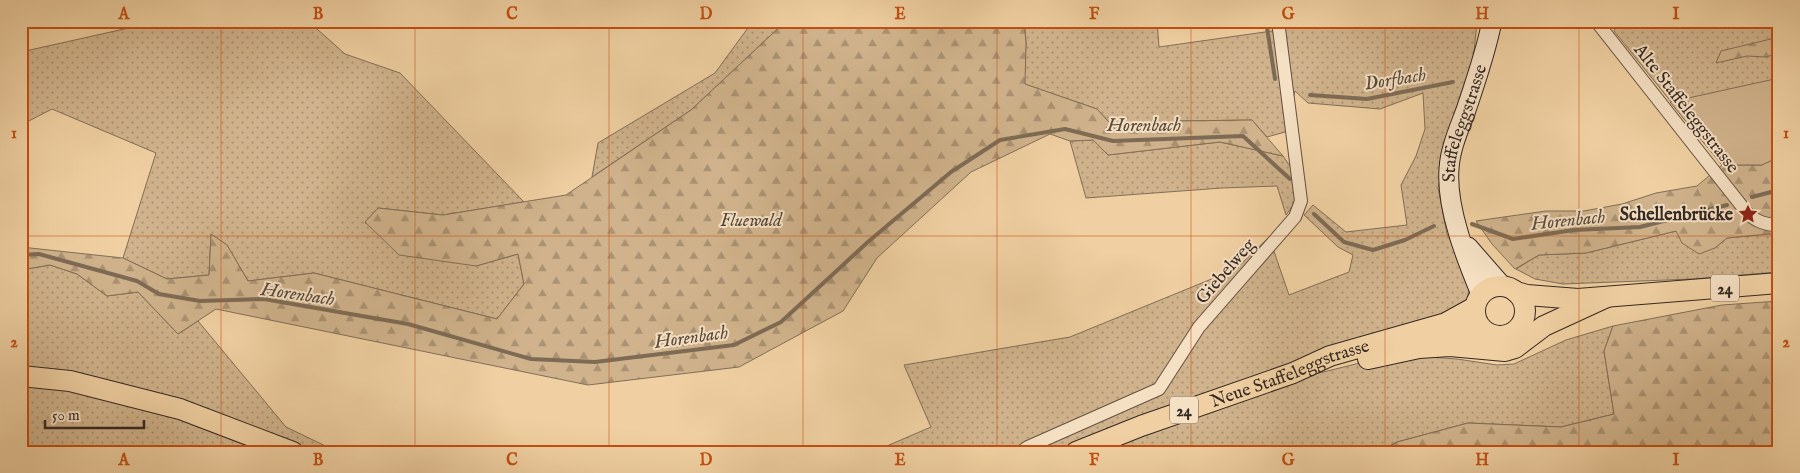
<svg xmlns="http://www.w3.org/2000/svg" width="1800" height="473" viewBox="0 0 1800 473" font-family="'IM FELL English',serif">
<defs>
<pattern id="grass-dots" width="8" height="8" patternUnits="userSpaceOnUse" patternTransform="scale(1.25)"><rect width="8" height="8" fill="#d0b38c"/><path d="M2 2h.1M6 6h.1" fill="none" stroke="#aa9272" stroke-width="1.8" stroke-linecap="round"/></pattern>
<pattern id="forest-firs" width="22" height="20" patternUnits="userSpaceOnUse" patternTransform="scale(1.25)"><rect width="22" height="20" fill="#d0b38c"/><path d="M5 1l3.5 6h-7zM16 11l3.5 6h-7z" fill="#aa9272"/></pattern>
</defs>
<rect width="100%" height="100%" fill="#f0d0a2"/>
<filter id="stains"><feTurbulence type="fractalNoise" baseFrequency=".004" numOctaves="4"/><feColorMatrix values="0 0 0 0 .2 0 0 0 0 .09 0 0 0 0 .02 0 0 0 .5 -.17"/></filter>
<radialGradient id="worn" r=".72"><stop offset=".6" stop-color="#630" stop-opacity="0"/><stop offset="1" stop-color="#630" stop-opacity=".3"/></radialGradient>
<!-- grass -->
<g fill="url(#grass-dots)" stroke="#826e58">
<polygon points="160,21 308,21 345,54 400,73 524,202 443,215 378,208 365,223 476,266 518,254 524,284 497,319 314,273 248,281 227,245 211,235 209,275 167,279 123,258 156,153 52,109 21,125 21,52"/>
<polygon points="753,21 786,21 691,110 592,177 598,143 715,73"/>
<polygon points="1024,21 1157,21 1159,47 1279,30 1278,21 1477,21 1472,72 1451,132 1438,188 1447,234 1470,279 1466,310 1376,340 1202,394 1055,452 873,452 931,427 904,365 1070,337 1236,269 1269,237 1289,295 1349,272 1353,255 1338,247 1304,215 1313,205 1346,232 1407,225 1401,185 1416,156 1425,129 1423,93 1380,109 1308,103 1295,91 1285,132 1267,137 1252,120 1177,121 1118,132 1097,109 1024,84 1026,43"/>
<polygon points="1619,21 1779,21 1779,157 1722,165 1614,31"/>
<polygon points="1093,140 1108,155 1220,142 1283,156 1305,188 1286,215 1277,186 1222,188 1086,198 1070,141"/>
<polygon points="1676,231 1715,248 1727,238 1779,233 1779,272 1692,279 1563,284 1535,279 1516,269 1539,255 1586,253"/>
<polygon points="50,265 77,274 107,296 138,292 178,334 198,321 286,427 338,452 21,452 21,270"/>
<polygon points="1613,326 1604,351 1614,414 1561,427 1468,423 1397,442 1378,452 1100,452 1303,377 1364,362 1429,357 1457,359 1497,365 1514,364 1566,340"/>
</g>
<!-- forest -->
<g fill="url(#forest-firs)" stroke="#826e58">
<polygon points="786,21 1024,21 1026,43 1025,84 1097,109 1118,132 1177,121 1252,120 1283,156 1220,142 1108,155 1093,140 1070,141 1050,134 971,172 877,258 843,311 739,367 588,385 216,309 178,334 138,292 107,296 77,274 50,265 21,270 21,247 123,258 167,279 209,275 211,234 227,245 248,281 314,273 497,319 524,284 518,254 476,266 399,255 365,222 378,208 443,215 566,195 691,110"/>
<polygon points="1779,37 1779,53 1766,57 1747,56 1716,63 1721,51"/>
<polygon points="1779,157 1779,233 1727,238 1715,248 1699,254 1682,243 1676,231 1586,253 1539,255 1515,269 1492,244 1476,221 1546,211 1584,211 1622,204 1656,193 1697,186 1722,165 1761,165"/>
<polygon points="1779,301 1779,452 1378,452 1397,442 1468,423 1561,427 1614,414 1604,351 1613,326 1722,305"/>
</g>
<!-- pitch -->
<polygon fill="#d0b38c" stroke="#826e58" points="1779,78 1779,157 1762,165 1722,165 1670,102"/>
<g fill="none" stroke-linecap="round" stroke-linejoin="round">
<!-- stream -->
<g stroke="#7e6b55" stroke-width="4">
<polyline points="1266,21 1275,79"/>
<polyline points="1310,95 1367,99 1453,82"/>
<polyline points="1752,197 1779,190"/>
<polyline points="1314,214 1344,242 1373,250 1405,240 1434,226"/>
<polyline points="1472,224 1513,239 1574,230 1640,227 1727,205"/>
<polyline points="21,255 39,254 137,281 159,294 200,301 264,299 408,324 531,359 595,362 734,345 781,322 869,241 951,172 1000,140 1065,129 1113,141 1243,136 1290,179"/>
</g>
<defs>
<g id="street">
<path d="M1596,21L1748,214C1758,222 1766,225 1779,225"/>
<polyline points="1021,452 1028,447 1159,389 1199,327 1295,217 1301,201 1278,21"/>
</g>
<g id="secondary">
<polyline points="1468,247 1502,286"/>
<path id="s1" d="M1481,294C1466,258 1446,208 1449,169C1450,149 1459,129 1466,110C1476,80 1486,52 1492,21"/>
</g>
<g id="primary">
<circle cx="1500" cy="311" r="25"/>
<polyline points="1516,292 1527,295 1578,299 1779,283"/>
<polyline points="1433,338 1462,332 1486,333"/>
<polyline points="1368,359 1419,348 1450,346 1505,351 1515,348 1544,326 1607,297"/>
<polyline points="21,376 70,381 180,409 293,452"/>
<path id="s2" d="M1076,452L1141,426L1293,373L1330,356L1446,323L1475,307"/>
</g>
</defs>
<!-- street casing -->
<use href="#street" stroke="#635243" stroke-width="14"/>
<!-- secondary casing -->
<use href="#secondary" stroke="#342823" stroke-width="21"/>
<!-- primary casing -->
<use href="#primary" stroke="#342823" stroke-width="22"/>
<!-- street -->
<use href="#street" stroke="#f5e0c3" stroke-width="12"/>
<!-- secondary -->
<use href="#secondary" stroke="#f5e0c3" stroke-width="19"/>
<!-- primary -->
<use href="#primary" stroke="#f0d0a2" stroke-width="20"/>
</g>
<!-- grid -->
<path fill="none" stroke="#c44f11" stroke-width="1" stroke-opacity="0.55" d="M221,21V452M415,21V452M609,21V452M803,21V452M997,21V452M1191,21V452M1385,21V452M1579,21V452M21,236H1779"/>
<!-- icons -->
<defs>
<symbol id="sight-bare" viewBox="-9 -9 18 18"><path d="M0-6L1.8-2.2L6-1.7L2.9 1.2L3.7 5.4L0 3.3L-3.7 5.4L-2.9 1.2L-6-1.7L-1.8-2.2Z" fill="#8f2418" stroke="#f5e0c3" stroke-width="2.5" paint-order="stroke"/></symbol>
</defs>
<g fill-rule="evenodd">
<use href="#sight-bare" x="1734" y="200" width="28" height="28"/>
</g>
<g text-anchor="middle" stroke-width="4" stroke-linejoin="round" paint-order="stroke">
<!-- shield labels -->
<g fill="#f5e0c3" stroke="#6e5f53" stroke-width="1">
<rect x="1711" y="274.5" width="28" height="27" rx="4"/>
<rect x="1170" y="396.5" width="28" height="27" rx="4"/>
</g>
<g font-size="16" font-weight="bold" fill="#342823">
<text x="1725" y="294">24</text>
<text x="1184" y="416">24</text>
</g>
<!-- street labels -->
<g font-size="18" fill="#342823" stroke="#f5e0c3">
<text transform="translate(1687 108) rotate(52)" y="6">Alte Staffeleggstrasse</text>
<text dy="6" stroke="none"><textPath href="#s1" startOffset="178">Staffeleggstrasse</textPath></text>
<text transform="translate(1225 271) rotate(-49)" y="6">Giebelweg</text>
<text dy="6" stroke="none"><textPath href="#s2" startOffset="228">Neue Staffeleggstrasse</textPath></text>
</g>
<!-- poi labels -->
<g font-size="18" font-weight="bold" fill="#342823" stroke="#f5e0c3" text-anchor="end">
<text x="1733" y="220">Schellenbrücke</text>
</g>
<!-- park labels -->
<g font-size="18" font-style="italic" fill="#534438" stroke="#f5e0c3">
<text x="751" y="226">Fluewald</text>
</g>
<!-- water labels -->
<g font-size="19" font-style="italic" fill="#59493c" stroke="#f5e0c3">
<text transform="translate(1395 78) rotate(-9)" y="7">Dorfbach</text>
<text x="1144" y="131">Horenbach</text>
<text transform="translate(1568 219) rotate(-6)" y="7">Horenbach</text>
<text transform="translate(298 293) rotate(8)" y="7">Horenbach</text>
<text transform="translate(691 336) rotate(-8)" y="7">Horenbach</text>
</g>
</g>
<!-- margin -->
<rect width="1800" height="473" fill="none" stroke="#f0d0a2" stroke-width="55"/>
<!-- scale -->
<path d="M45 420v8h99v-8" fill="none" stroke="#342823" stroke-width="2.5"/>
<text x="52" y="420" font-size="15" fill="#342823" stroke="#f5e0c3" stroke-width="4" paint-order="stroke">50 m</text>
<rect x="28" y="28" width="1744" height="418" fill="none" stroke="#c44f11" stroke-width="2"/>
<g font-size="16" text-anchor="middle" font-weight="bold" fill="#c44f11">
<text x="124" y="19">A</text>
<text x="318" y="19">B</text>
<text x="512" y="19">C</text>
<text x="706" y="19">D</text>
<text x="900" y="19">E</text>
<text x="1094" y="19">F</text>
<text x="1288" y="19">G</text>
<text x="1482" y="19">H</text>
<text x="1676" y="19">I</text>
<text x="14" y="138">1</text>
<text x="1786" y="138">1</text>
<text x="14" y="347">2</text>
<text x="1786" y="347">2</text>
<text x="124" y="465">A</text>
<text x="318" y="465">B</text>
<text x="512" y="465">C</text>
<text x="706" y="465">D</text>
<text x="900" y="465">E</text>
<text x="1094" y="465">F</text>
<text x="1288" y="465">G</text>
<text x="1482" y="465">H</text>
<text x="1676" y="465">I</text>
</g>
<rect width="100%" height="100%" filter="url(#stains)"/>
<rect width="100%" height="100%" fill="url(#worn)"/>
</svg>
